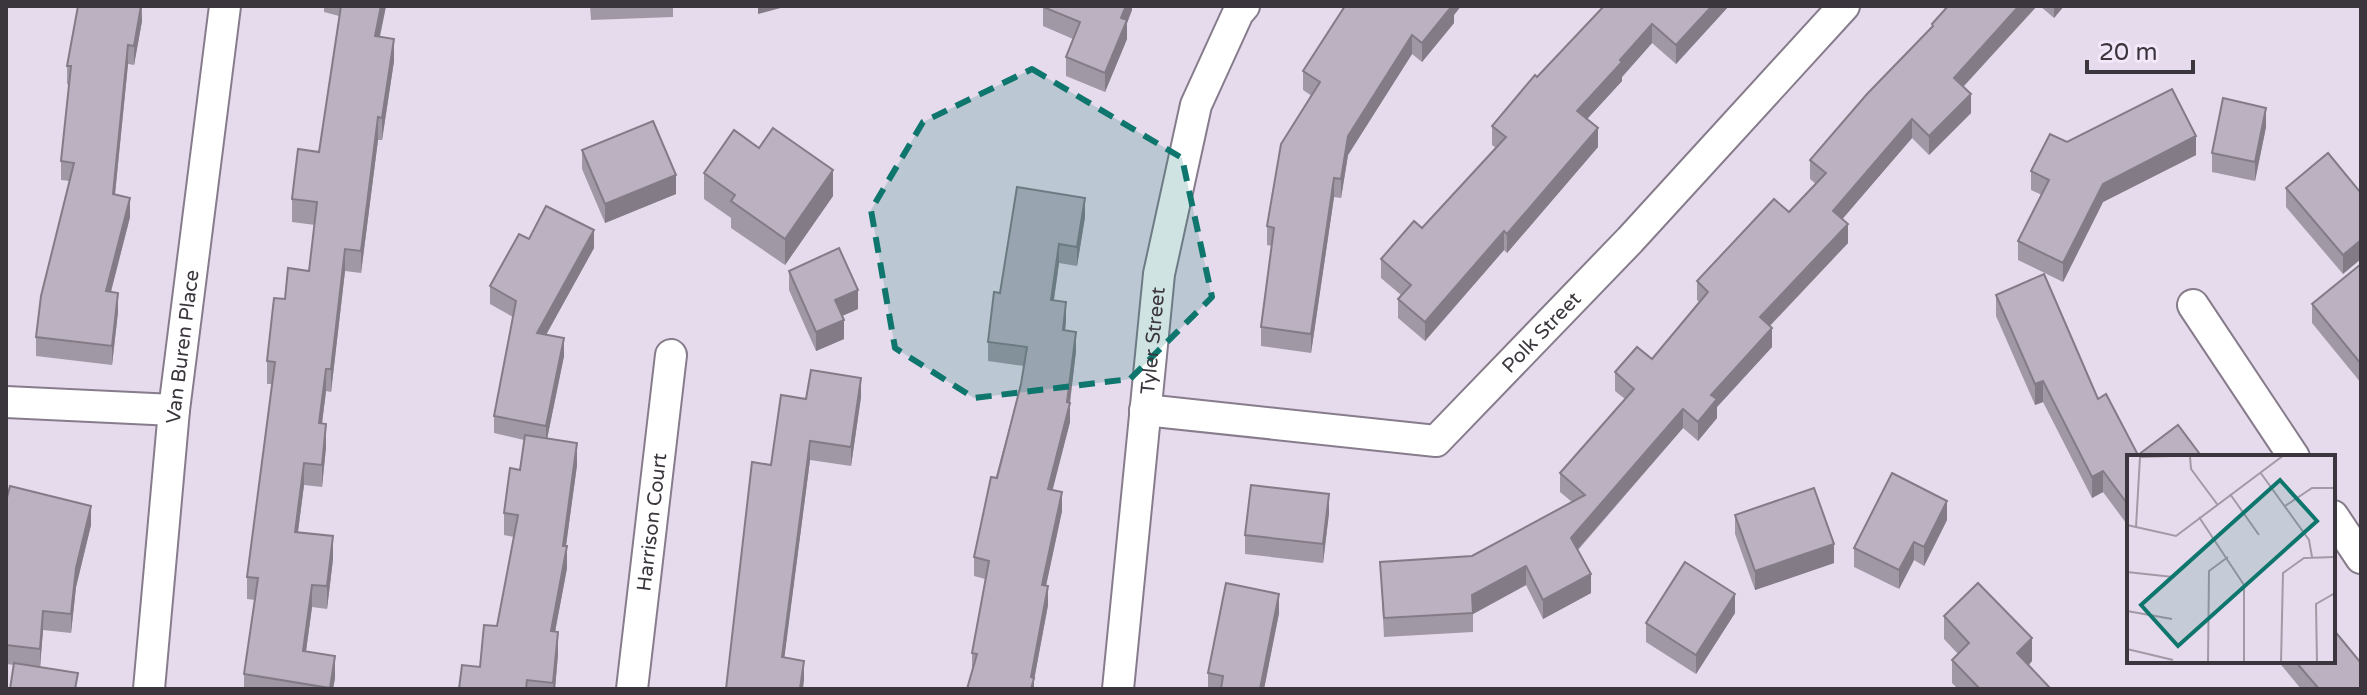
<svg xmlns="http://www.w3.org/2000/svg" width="2367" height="695" viewBox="0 0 2367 695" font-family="'Varela Round',sans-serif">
<rect width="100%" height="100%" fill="#e6dbec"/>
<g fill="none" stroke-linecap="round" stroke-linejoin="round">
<defs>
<g id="minor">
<polyline points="2193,305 2294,457"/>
<polyline points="6,402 174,410"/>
<path id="s1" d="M1145,410L1436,441L1630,240L1844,6"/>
<polyline points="2333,516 2361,558"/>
<path id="s2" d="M149,689L174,410L225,6"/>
<path id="s3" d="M632,689L671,355"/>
<path id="s4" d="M1118,689L1159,274L1196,105L1238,13L1244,6"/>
</g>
</defs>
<!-- minor casing -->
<use href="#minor" stroke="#867c8b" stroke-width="34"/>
<!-- minor -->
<use href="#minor" stroke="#fff" stroke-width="30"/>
</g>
<!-- wall -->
<g fill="#a198a6">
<polygon points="142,6 142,21 134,65 128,64 115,195 130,217 111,292 118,312 112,365 36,356 36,337 70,181 61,180 61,161 69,85 67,84 67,66"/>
<polygon points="324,6 386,6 380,37 394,61 382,140 378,140 361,273 345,271 331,392 326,391 322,424 326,447 322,487 304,485 298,532 333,559 327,609 312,607 306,651 335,678 333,689 244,689 244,674 255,600 247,599 247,577 272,384 267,384 267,361 285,299 309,271 315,225 292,222 292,199 319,152 339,16 324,12"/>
<polygon points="590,6 673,6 673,17 591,20"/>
<polygon points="1132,6 1132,10 1127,23 1127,39 1105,92 1066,76 1066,57 1073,39 1043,26 1043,7"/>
<polygon points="1345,6 1461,6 1454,15 1454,23 1422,62 1412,54 1348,155 1341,198 1334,197 1311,353 1261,346 1261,327 1272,246 1267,245 1267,226 1312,96 1303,90 1303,71"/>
<polygon points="1604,6 1728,6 1728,7 1676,64 1652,43 1622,77 1622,81 1587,119 1598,147 1507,253 1504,250 1425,341 1398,318 1398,299 1401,295 1381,278 1381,259 1422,228 1496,148 1492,145 1492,126"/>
<polygon points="1948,6 2037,6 1963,86 1971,113 1929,155 1912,138 1842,219 1848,243 1770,326 1772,347 1717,407 1717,418 1698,441 1683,428 1578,550 1591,593 1543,619 1526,585 1473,614 1473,632 1384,637 1380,562 1472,556 1572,502 1560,492 1560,473 1625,399 1615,391 1615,372 1652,359 1699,302 1697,300 1697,281 1789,212 1816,184 1810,179 1810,160 1932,27 1932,24"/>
<polygon points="2040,6 2064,6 2054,18"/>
<polygon points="2266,127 2255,181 2212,172 2212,153"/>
<polygon points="2067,142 2196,155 2103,202 2063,282 2018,260 2018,241 2042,195 2031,190 2031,171"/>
<polygon points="759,148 833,196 785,265 731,228 731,218 704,199 704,173"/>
<polygon points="582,150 676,194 605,223 582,169"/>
<polygon points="2286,188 2361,193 2343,274 2286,207"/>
<polygon points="1085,217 1077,266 1059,263 1054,300 1066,321 1065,330 1076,351 1070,403 1070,422 1052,490 1062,511 1046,586 1048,605 1034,680 1034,689 972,671 972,653 985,579 974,576 974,557 1021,384 1024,366 988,361 988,342 1000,293"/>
<polygon points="529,239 594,248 546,335 564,356 547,439 577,465 566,546 567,568 555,632 558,654 555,689 459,689 480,667 497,626 514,537 504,535 504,513 520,470 524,440 494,433 494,416 513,317 490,304 490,286"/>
<polygon points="2361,264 2361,397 2361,383 2312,323 2312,304"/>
<polygon points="789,271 858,309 842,316 844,339 816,351 789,290"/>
<polygon points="1996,295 2098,399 2138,455 2202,457 2129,457 2129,527 2103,492 2092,498 2043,402 2035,405 1996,316"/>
<polygon points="861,397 851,466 810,460 784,658 804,680 726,689 771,465 806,399"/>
<polygon points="6,501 91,525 76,587 71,633 43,630 40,667 78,689 14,665 6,664"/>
<polygon points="1329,513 1323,563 1245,554 1245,535"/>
<polygon points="1735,515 1834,563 1755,590 1735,534"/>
<polygon points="1947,520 1924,566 1914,560 1899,589 1854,567 1854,548"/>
<polygon points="1279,613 1264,689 1208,689 1208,673"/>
<polygon points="1735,613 1696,674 1646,642 1646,623"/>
<polygon points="1944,616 2032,661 2029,665 2051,689 1958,689 1952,683 1952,660 1958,654 1944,639"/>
<polygon points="2278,661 2333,661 2361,689 2301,689"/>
</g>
<!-- shaded-wall -->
<g fill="#837c87">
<polygon points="141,6 142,21 134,65 134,46"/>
<polygon points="381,6 386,6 375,58 375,36"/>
<polygon points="758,6 788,6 758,14"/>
<polygon points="1126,6 1132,6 1132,10 1127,23 1127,39 1105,92 1105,73 1121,18"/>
<polygon points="1450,6 1461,6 1454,15 1454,23 1422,62 1422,43"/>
<polygon points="1712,6 1728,6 1728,7 1676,64 1676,45"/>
<polygon points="2019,6 2037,6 1954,97 1954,78"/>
<polygon points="2054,6 2064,6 2054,18"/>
<polygon points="1652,24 1652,43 1622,77 1622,81 1577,130 1577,111"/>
<polygon points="1412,35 1412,54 1348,155 1341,198 1341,179 1348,136"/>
<polygon points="394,39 394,61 382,140 382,118"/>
<polygon points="128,45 128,64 113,213 113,194"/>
<polygon points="1971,94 1971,113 1929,155 1929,136"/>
<polygon points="2266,108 2266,127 2255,181 2255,162"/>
<polygon points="378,117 378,140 361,273 361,251"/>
<polygon points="1912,119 1912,138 1833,230 1833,211"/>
<polygon points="1598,128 1598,147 1507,253 1507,234"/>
<polygon points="2196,136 2196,155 2103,202 2063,282 2063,263 2103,184"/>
<polygon points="833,170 833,196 785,265 785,239"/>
<polygon points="676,175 676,194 605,223 605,204"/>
<polygon points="1334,178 1334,197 1311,353 1311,334"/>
<polygon points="130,198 130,217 106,310 106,291"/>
<polygon points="1085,198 1085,217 1077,266 1077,247"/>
<polygon points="1848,224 1848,243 1760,336 1760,317"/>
<polygon points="594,230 594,248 537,351 537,333"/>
<polygon points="1504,231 1504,250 1425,341 1425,322"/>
<polygon points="2361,240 2361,259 2343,274 2343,255"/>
<polygon points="1059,244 1059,263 1051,319 1051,300"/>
<polygon points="345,249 345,271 331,392 331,369"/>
<polygon points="858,290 858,309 835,319 835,300"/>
<polygon points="118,293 118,312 112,365 112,346"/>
<polygon points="1066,302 1066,321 1063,349 1063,330"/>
<polygon points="844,320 844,339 816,351 816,332"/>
<polygon points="1772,328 1772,347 1717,407 1717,418 1698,441 1698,422 1711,395"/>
<polygon points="1076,332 1076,351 1069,409 1070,403 1070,422 1048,508 1048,489 1067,402"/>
<polygon points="564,338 564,356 546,444 546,426"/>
<polygon points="326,369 326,391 319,446 319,423"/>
<polygon points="861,378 861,397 851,466 851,447"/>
<polygon points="2043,381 2043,402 2035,405 2035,384"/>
<polygon points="1683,409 1683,428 1571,557 1571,538"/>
<polygon points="326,424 326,447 322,487 322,465"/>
<polygon points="810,441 810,460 782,676 782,657"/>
<polygon points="577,443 577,465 563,567 563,546"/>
<polygon points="304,463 304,485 295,554 295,532"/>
<polygon points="2103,471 2103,492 2092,498 2092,477"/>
<polygon points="1062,492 1062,511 1042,604 1042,585"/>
<polygon points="1329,494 1329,513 1323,563 1323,544"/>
<polygon points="1947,501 1947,520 1924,566 1924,547"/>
<polygon points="91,506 91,525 76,587 71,633 71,614 76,568"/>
<polygon points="333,536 333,559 327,609 327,586"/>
<polygon points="1914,542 1914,560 1899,589 1899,570"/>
<polygon points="1834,544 1834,563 1755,590 1755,571"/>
<polygon points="567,546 567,568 551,653 551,631"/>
<polygon points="1526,566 1526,585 1473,614 1472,595"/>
<polygon points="1591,574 1591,593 1543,619 1543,600"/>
<polygon points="312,585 312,607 303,673 303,651"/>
<polygon points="1048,586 1048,605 1034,680 1034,689 1031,689 1031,677"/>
<polygon points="1279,594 1279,613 1264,689 1260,689"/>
<polygon points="1735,594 1735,613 1696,674 1696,655"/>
<polygon points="43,611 43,630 40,668 40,649"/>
<polygon points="558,632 558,654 555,689 553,689"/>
<polygon points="2032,638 2032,661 2017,676 2017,653"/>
<polygon points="335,656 335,678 333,689 330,689"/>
<polygon points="804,661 804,680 803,689 800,689"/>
</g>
<!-- building -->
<g fill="#bbb1c1" stroke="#837c87" stroke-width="2">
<polygon points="78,6 141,6 134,46 128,45 113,194 130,198 106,291 118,293 112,346 36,337 41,296 74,163 61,161 71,66 67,66"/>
<polygon points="341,6 381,6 375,36 394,39 382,118 378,117 361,251 345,249 331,369 326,369 319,423 326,424 322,465 304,463 295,532 333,536 327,586 312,585 303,651 335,656 330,688 244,674 258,578 247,577 275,362 267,361 274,298 285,299 288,268 309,271 317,202 292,199 298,149 319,152"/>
<polygon points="1044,6 1126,6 1121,18 1127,20 1105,73 1066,57 1080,22 1043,7"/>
<polygon points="1345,6 1452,6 1422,43 1412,35 1348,136 1341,179 1334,178 1311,334 1261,327 1274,228 1267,226 1281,144 1320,82 1303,71"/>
<polygon points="1604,6 1712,6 1676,45 1652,24 1620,60 1622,62 1577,111 1598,128 1507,234 1504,231 1425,322 1398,299 1411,285 1381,259 1414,221 1422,228 1506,137 1492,126 1535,75 1537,77"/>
<polygon points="1948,6 2019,6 1954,78 1971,94 1929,136 1912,119 1833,211 1848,224 1760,317 1772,328 1711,395 1717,399 1698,422 1683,409 1571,538 1591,574 1543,600 1526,566 1472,595 1473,613 1384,618 1380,562 1472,556 1585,495 1560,473 1634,389 1615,372 1637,347 1652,359 1708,292 1697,281 1774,199 1789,212 1826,173 1810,160 1867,94 1933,26 1932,24"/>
<polygon points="2172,89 2196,136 2103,184 2063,263 2018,241 2049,180 2031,171 2050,134 2067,142"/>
<polygon points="2223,98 2266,108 2255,162 2212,153"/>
<polygon points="653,121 676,175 605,204 582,150"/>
<polygon points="773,128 833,170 785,239 731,201 735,195 704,173 734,130 759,148"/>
<polygon points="2328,153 2361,193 2361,240 2343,255 2286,188"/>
<polygon points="1017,187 1085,198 1077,247 1059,244 1051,300 1066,302 1063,330 1076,332 1067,402 1070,403 1048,489 1062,492 1042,585 1048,586 1031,677 1034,678 1031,689 967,689 977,654 972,653 989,561 974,557 991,477 997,478 1021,384 1027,347 988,342 994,292 1000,293"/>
<polygon points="546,206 594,230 537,333 564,338 546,426 494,416 516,301 490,286 519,234 529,239"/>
<polygon points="839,248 858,290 835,300 844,320 816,332 789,271"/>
<polygon points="2361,264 2361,364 2312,304"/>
<polygon points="2044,274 2098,399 2106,394 2138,455 2178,425 2202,457 2129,457 2129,506 2103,471 2092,477 2043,381 2035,384 1996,295"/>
<polygon points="811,370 861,378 851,447 810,441 782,657 804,661 800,689 726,689 752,462 771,465 781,395 806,399"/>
<polygon points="525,435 577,443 563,546 567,546 551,631 558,632 553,683 527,680 526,689 459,689 462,665 480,667 484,625 497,626 518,515 504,513 510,468 520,470"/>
<polygon points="1892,473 1947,501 1924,547 1914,542 1899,570 1854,548"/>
<polygon points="1251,485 1329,494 1323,544 1245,535"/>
<polygon points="10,486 91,506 76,568 71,614 43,611 40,649 6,645 6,501"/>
<polygon points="1814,488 1834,544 1755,571 1735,515"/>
<polygon points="1685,562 1735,594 1696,655 1646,623"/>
<polygon points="1226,583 1279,594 1260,689 1221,689 1223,676 1208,673"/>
<polygon points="1978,583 2032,638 2017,653 2051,689 1980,689 1952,660 1969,643 1944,616"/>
<polygon points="2333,629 2361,663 2361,689 2319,689 2295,661 2333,661"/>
<polygon points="14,663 78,673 75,689 10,689"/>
</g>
<!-- marked area -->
<path fill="#0f766e" fill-opacity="0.2" stroke="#0f766e" stroke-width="6" stroke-dasharray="16 10" stroke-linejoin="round" d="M1032,69L1182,158L1212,297L1130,379L974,398L895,348L871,210L923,122Z"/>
<g text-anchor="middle" stroke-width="8" stroke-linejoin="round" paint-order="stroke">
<!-- street labels -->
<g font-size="20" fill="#3b363d" stroke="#f3e8f9">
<text dy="7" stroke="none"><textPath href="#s1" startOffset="444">Polk Street</textPath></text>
<text dy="7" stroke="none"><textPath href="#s4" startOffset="350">Tyler Street</textPath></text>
<text dy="7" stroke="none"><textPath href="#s2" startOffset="344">Van Buren Place</textPath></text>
<text dy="7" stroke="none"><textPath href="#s3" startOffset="168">Harrison Court</textPath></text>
</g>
</g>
<!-- overview -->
<g transform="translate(2127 455)">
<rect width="208" height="208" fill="#e6dbec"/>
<path fill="none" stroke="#a299a6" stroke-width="2" d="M63,1L64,14L90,49M133,17L182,85L185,102M103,39L132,80M158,51L185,33H208M72,62L117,130V208M0,70L49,81L157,0M9,72L13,2L76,0M0,117L46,122M0,156L45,164M0,194L46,205M81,208L82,116L101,102M154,208L156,118L177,103L208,102M190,208L189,149L208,138"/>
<path fill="#0f766e" fill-opacity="0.15" stroke="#0f766e" stroke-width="4" d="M153,25L190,66L51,191L14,150Z"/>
<rect width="208" height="208" fill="none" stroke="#3b363d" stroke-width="4"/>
</g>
<!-- border -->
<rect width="2367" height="695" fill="none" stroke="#3b363d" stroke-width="16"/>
<!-- scale -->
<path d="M2087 60v12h106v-12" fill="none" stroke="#3b363d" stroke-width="4"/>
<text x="2099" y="60" font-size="24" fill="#3b363d" stroke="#f3e8f9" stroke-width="6" paint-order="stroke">20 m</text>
</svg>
